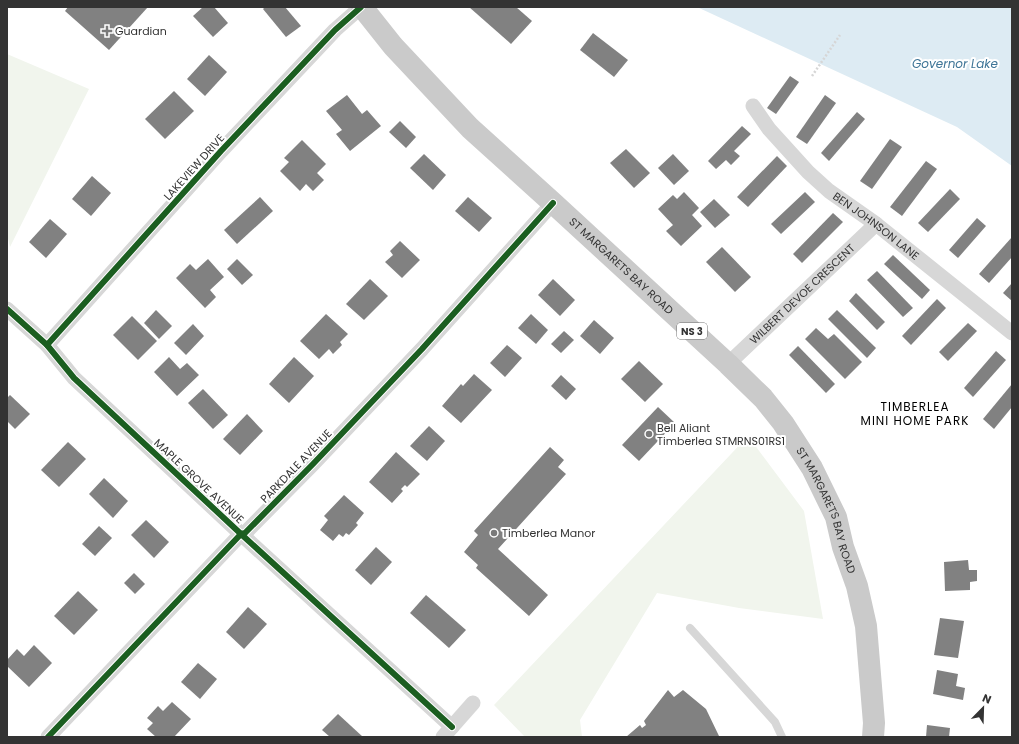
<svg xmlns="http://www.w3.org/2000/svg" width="1019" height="744" viewBox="0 0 1019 744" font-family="Poppins,sans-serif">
<rect width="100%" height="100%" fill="#fff"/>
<!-- green -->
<g fill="#f1f5ed">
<polygon points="7,54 89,89 10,247 7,234"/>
<polygon points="748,436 804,511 823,619 739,608 657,593 580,720 582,737 525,737 494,705"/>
</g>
<!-- water -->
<polygon fill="#ddebf3" points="697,7 1012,7 1012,166 957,127"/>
<!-- building -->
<g fill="#818181">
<polygon points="68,7 148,7 109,50 65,11"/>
<polygon points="203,7 214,7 228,23 213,37 193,16"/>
<polygon points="265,7 285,7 301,26 286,37 263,9"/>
<polygon points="469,7 516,7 532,21 511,44"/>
<polygon points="593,33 628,60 614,77 580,50"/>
<polygon points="209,55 227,72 205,96 187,79"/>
<polygon points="790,76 799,82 776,114 767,108"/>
<polygon points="174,91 194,111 165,139 145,119"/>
<polygon points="347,95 362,114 367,110 381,126 350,151 336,134 342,130 326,111"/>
<polygon points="825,95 836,103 807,144 796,137"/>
<polygon points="857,112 865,119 829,161 821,153"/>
<polygon points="400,121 416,137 406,148 389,132"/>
<polygon points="742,126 751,134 734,151 740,156 731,165 726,160 716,169 708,161"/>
<polygon points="890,139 902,147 872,189 860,181"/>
<polygon points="302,140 326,164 317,173 324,180 313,191 306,184 300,191 280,171 289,162 284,158"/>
<polygon points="626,149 650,173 634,188 610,163"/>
<polygon points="424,154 446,175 433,190 410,168"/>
<polygon points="673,154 689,171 674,185 658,168"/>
<polygon points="777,156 787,166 748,207 737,197"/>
<polygon points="926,161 937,169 902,216 890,207"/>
<polygon points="92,176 111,193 91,216 72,199"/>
<polygon points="950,189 960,199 928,232 918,223"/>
<polygon points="684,192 699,208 692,215 702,226 681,246 666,231 673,225 658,209 673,195 677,199"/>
<polygon points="805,192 815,202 781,234 771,224"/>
<polygon points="260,197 273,211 237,244 224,230"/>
<polygon points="468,197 492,218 479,232 455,211"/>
<polygon points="714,199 730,215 715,228 700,212"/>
<polygon points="833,213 843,222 802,263 793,254"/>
<polygon points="977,218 986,226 958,258 949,250"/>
<polygon points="50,219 67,234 46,258 29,242"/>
<polygon points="1012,237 1012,257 989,283 979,274"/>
<polygon points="400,241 420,260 402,278 385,262 393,255 390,251"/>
<polygon points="722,247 751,277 735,292 706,262"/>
<polygon points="893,255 930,290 922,299 884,264"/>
<polygon points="208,259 224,277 210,290 216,297 205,308 176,278 190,264 196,270"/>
<polygon points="237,259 253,275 242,285 227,269"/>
<polygon points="877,271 913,308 903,317 867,280"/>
<polygon points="370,279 388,296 364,320 346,304"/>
<polygon points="553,279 575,300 560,316 538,295"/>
<polygon points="1012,283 1012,301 1003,293"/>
<polygon points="856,293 885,322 877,330 849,301"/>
<polygon points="937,299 946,308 911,345 902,336"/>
<polygon points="156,310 172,326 159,339 144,323"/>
<polygon points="837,310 876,348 867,358 828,319"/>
<polygon points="326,314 348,334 340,342 342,345 333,354 329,349 319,359 300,341"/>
<polygon points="531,314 548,330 536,344 518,328"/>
<polygon points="132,316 157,341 138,360 113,335"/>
<polygon points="594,320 614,338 600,354 580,336"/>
<polygon points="968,323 977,331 948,361 939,352"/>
<polygon points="193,324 204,336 186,355 174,343"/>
<polygon points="816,328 828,339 834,334 862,362 845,379 805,339"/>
<polygon points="564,331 574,340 561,353 551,344"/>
<polygon points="507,345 522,358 505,377 490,363"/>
<polygon points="798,346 835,384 826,393 789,355"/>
<polygon points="996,351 1006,360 973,397 964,388"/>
<polygon points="169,357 180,369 187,363 199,375 177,396 154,372"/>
<polygon points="294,357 314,376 289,403 269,384"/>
<polygon points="639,361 663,384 645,402 621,379"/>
<polygon points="474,374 492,390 461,423 442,406 461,384 463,386"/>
<polygon points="561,375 576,389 566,400 551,386"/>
<polygon points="1012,384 1012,407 994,429 983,419"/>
<polygon points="203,389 228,415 213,429 188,403"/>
<polygon points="10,395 30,414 15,429 7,421 7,398"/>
<polygon points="658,407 675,423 639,461 622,445"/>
<polygon points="247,414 263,431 240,455 223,439"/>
<polygon points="429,426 445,441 427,461 410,446"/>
<polygon points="68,442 86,459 59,487 41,470"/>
<polygon points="550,447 564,460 558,467 566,474 498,549 548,595 529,616 476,568 478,565 464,552 478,535 474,531"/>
<polygon points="396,452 420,474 407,487 405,485 401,489 403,491 392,503 369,482"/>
<polygon points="104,478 128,501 113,518 89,494"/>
<polygon points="344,495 364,513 356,523 358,525 349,535 346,533 343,537 339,534 333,541 320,530 328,520 324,516"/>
<polygon points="146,520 169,542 154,558 131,535"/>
<polygon points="99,526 112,538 95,556 82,544"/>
<polygon points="376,547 392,562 371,585 355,570"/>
<polygon points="968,560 969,570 977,570 977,581 970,582 970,590 945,591 944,562"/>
<polygon points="134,573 145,584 135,594 124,583"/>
<polygon points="78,591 98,610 74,635 54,616"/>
<polygon points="426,595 466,630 449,648 410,613"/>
<polygon points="248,607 267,624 244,649 226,632"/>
<polygon points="940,618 964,621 958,658 934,655"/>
<polygon points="34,645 52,663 29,687 7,666 7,660 17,649 24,656"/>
<polygon points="198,663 217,679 200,699 181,682"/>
<polygon points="937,670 958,674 956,686 965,688 963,700 933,694"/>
<polygon points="668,690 674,697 683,690 706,709 719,736 626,737 640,725 642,728 646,725 644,721"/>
<polygon points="172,702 191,719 174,737 156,737 147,729 153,723 147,718 158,706 163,711"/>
<polygon points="338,714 363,737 330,737 322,730"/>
<polygon points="927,725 950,728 949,737 926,737"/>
</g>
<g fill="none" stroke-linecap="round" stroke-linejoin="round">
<!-- path -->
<polyline stroke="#d6d6d6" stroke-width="2.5" stroke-dasharray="2 2" stroke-linecap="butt" points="812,76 840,35"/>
<!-- service -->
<polyline stroke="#d7d7d7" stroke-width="8" points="690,628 775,722 782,737"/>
<!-- minor -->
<g stroke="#d7d7d7" stroke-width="15">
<path id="s1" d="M753,106L769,129L808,172L829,191L876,224L1012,333"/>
<polyline points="7,309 47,345 74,378 241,534 452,727"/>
<polyline points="47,345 221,151 335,30 361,7"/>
<path id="s2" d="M728,364L876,224"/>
<polyline points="48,737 241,534 245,533 313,464 422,349 553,203"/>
<polyline points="443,737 473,703"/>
</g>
<!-- primary -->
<path stroke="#cacaca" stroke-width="22" id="s3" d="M362,7L393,46L470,128L553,203L728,364L763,398L783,423L812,468L836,517L843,547L857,586L866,626L874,723L873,737"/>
<defs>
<g id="cycleway">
<polyline points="7,309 47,345 74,378 241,534 452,727"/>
<polyline points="47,345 221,151 335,30 361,7"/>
<polyline points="48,737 241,534 245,533 313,464 422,349 553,203"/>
</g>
</defs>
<!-- cycleway casing -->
<use href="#cycleway" stroke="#fff" stroke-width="8"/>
<!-- cycleway -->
<use href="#cycleway" stroke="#1b5e20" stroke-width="6"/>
</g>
<!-- markers -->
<g fill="#7a7a7a" stroke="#fff" stroke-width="1.5">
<path d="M105 25h4v4h4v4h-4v4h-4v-4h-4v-4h4z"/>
<circle cx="649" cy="434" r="4"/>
<circle cx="494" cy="533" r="4"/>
</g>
<g text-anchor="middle" stroke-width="4" stroke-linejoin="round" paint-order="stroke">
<!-- shield labels -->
<rect fill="#fff" stroke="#707070" stroke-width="1" x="677" y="323" width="30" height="16" rx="3"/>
<g font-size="10" font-weight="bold" fill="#333">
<text x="692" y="335">NS 3</text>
</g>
<!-- poi labels -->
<g font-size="11" fill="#333" stroke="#fff" text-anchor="start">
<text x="115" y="35">Guardian</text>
<text x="657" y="432">Bell Aliant<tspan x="657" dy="13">Timberlea STMRNS01RS1</tspan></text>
<text x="502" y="537">Timberlea Manor</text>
</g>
<!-- street labels -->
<g font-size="11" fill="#333" stroke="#fff">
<text transform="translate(194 167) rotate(-48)" y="4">LAKEVIEW DRIVE</text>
<text dy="4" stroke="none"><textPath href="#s1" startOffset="173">BEN JOHNSON LANE</textPath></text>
<text dy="4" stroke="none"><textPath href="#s3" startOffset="367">ST MARGARETS BAY ROAD</textPath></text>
<text dy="4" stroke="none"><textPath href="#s2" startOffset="102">WILBERT DEVOE CRESCENT</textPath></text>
<text transform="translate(296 466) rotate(-46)" y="4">PARKDALE AVENUE</text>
<text transform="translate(199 481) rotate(43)" y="4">MAPLE GROVE AVENUE</text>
<text dy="4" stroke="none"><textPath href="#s3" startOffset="691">ST MARGARETS BAY ROAD</textPath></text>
</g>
<!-- water labels -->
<g font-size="12" font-style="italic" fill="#3f7597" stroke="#fff">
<text x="955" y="68">Governor Lake</text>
</g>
<!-- neighbourhood labels -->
<g font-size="12" letter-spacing="1" fill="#000" stroke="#fff">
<text x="915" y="411">TIMBERLEA<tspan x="915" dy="14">MINI HOME PARK</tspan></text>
</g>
</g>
<!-- border -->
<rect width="1019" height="744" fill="none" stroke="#333333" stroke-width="16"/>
<!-- north arrow -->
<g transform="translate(983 708) rotate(23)" stroke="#ffffff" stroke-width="3" paint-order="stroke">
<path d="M0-3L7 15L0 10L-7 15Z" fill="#333333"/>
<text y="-6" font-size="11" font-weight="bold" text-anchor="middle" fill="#333333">N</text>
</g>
</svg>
